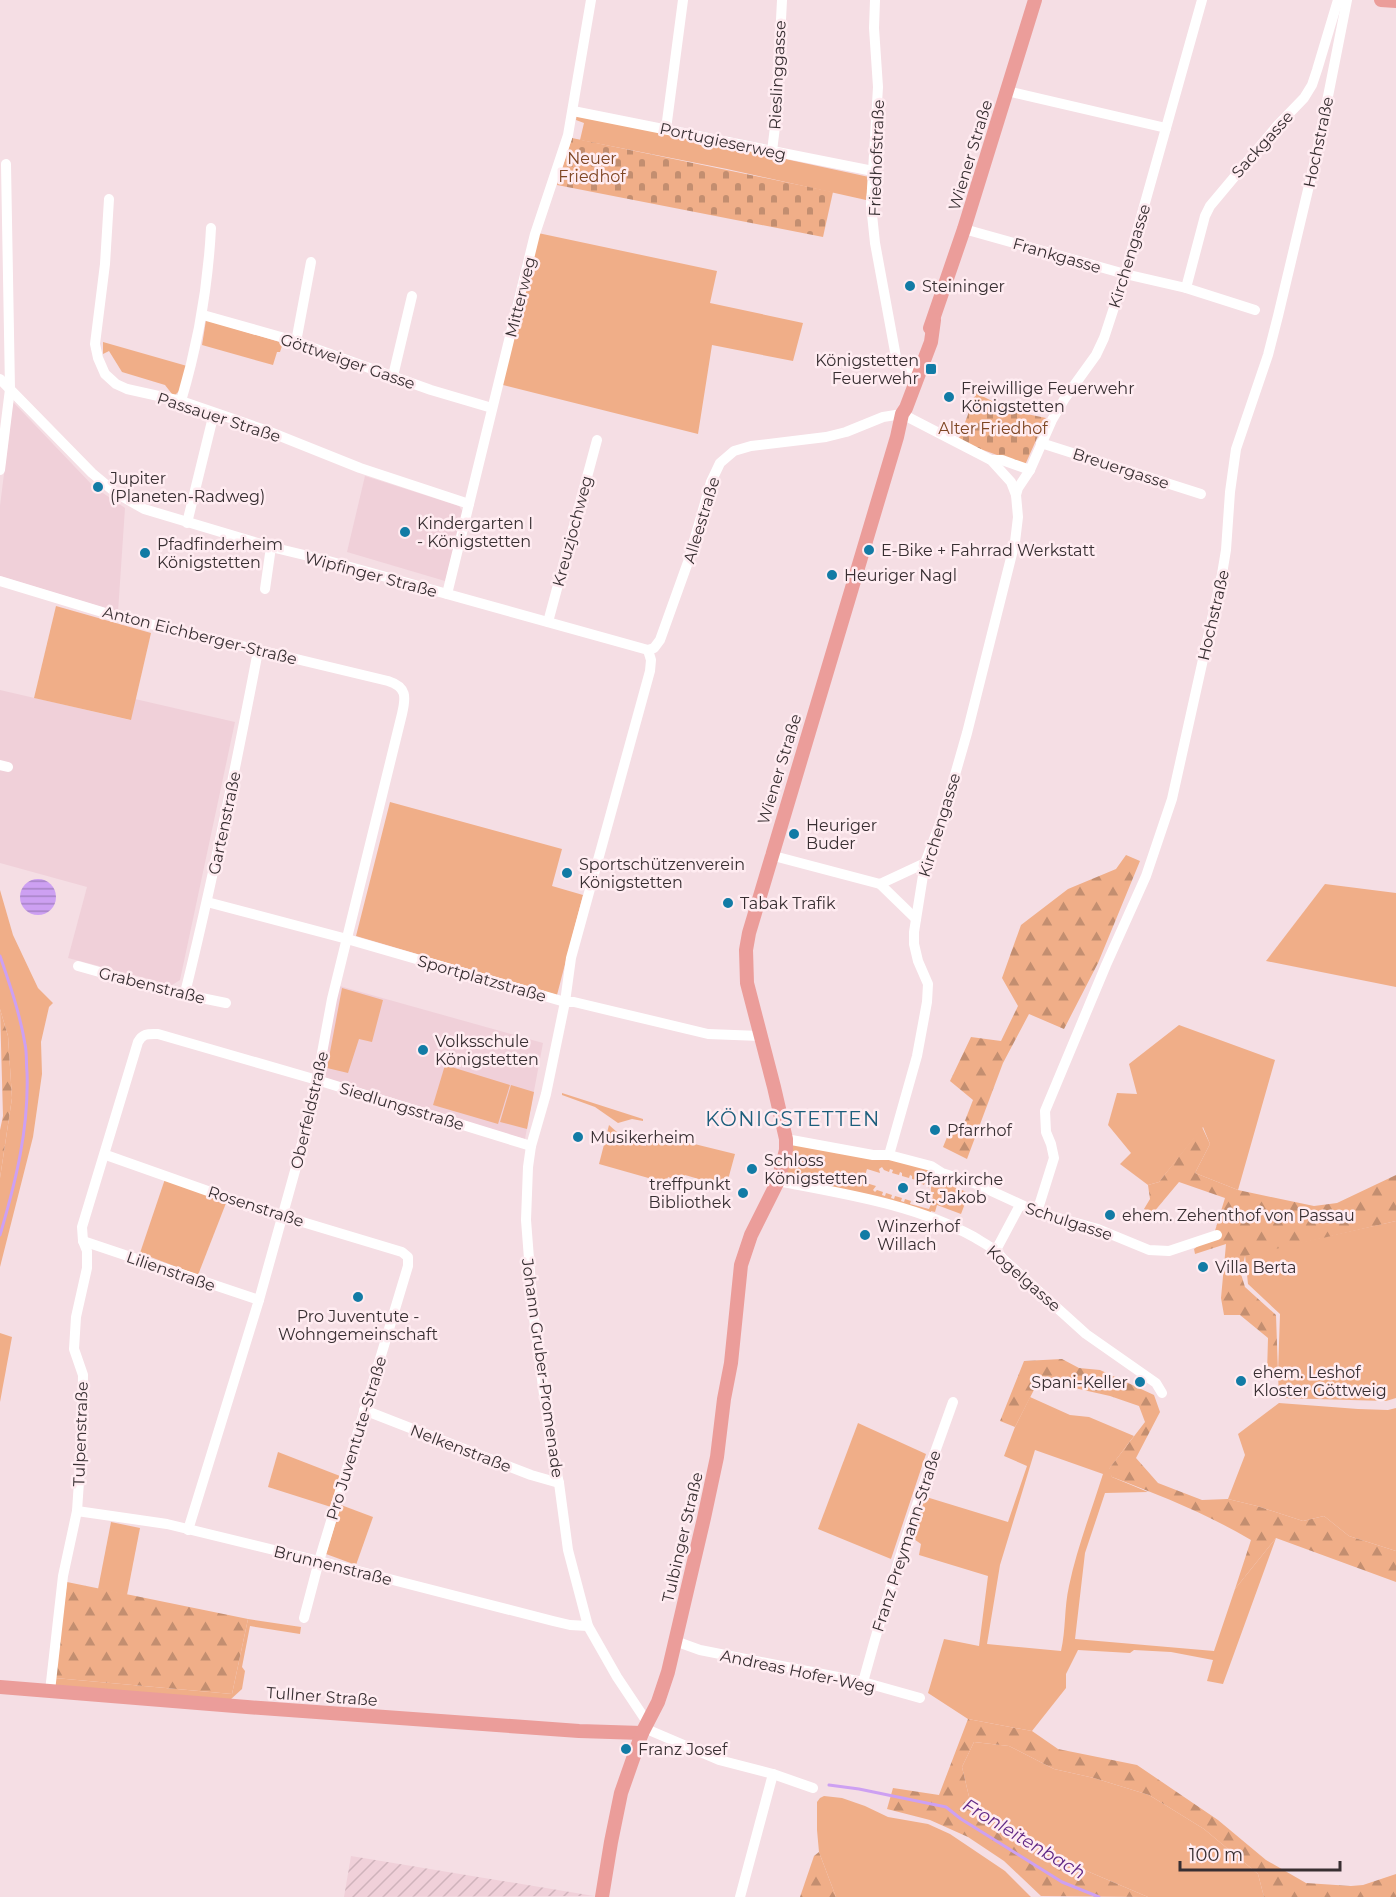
<svg xmlns="http://www.w3.org/2000/svg" width="1396" height="1897" viewBox="0 0 1396 1897" font-family="Montserrat,sans-serif">
<defs>
<pattern id="industrial-furrows" width="10" height="10" patternUnits="userSpaceOnUse" patternTransform="scale(1.5)"><rect width="10" height="10" fill="#f0d0d9"/><path d="M-1 1l2-2M0 10L10 0M9 11l2-2" fill="none" stroke="#cfb3bb"/></pattern>
<pattern id="forest-firs" width="22" height="20" patternUnits="userSpaceOnUse" patternTransform="scale(1.5)"><rect width="22" height="20" fill="#f0ae88"/><path d="M5 1l3.5 6h-7zM16 11l3.5 6h-7z" fill="#c38e70"/></pattern>
<pattern id="cemetery-stones" width="16" height="16" patternUnits="userSpaceOnUse" patternTransform="scale(1.5)"><rect width="16" height="16" fill="#f0ae88"/><path d="M2 7V4a2 2 0 0 1 4 0v3zM10 15v-3a2 2 0 0 1 4 0v3z" fill="#c38e70"/></pattern>
<pattern id="water-rules" width="6" height="5" patternUnits="userSpaceOnUse" patternTransform="scale(1.5)"><rect width="6" height="5" fill="#cda0f2"/><path d="M0 2.5h6" fill="none" stroke="#a783c5"/></pattern>
</defs>
<rect width="100%" height="100%" fill="#f5dee4"/>
<!-- built -->
<g fill="#f0d0d9">
<polygon points="13,402 94,487 125,508 118,612 0,576 0,506"/>
<polygon points="365,476 459,506 463,512 445,581 347,552"/>
<polygon points="0,690 130,720 135,699 235,722 180,980 172,985 68,958 87,887 0,863"/>
<polygon points="336,985 543,1043 525,1139 317,1080"/>
</g>
<!-- industrial -->
<polygon fill="url(#industrial-furrows)" points="351,1856 594,1896 344,1897"/>
<!-- green -->
<g fill="#f0ae88" fill-rule="evenodd">
<polygon points="577,114 869,177 866,200 727,169 580,140 584,123 576,120"/>
<polygon points="538,233 717,271 710,303 803,323 793,361 712,345 698,434 499,384"/>
<polygon points="206,320 283,343 280,352 277,352 273,365 202,345"/>
<polygon points="103,342 187,366 181,389 175,395 172,394 165,385 122,372 109,351 103,354"/>
<polygon points="56,606 151,633 131,720 34,698"/>
<polygon points="390,802 562,849 552,886 583,895 557,995 356,936"/>
<polygon points="1325,884 1396,893 1396,987 1266,961"/>
<polygon points="0,890 13,935 38,988 53,1003 49,1007 41,1042 42,1074 33,1137 0,1267 0,1178 12,1098 8,1036 0,1009"/>
<polygon points="342,988 383,1000 372,1042 359,1039 348,1073 327,1068"/>
<polygon points="1179,1025 1275,1060 1238,1190 1195,1173 1210,1144 1203,1127 1159,1182 1148,1185 1120,1164 1131,1153 1108,1125 1117,1093 1137,1094 1129,1064"/>
<polygon points="445,1065 510,1085 498,1124 433,1105"/>
<polygon points="511,1085 534,1092 527,1129 500,1122"/>
<polygon points="562,1093 643,1119 643,1121 632,1119 618,1123 595,1107 562,1095"/>
<polygon points="609,1125 627,1141 646,1146 648,1141 668,1145 670,1138 735,1154 726,1187 685,1175 682,1182 668,1177 666,1183 599,1164"/>
<path d="M786,1139L873,1155L942,1173L940,1181L969,1193L961,1214L937,1205L935,1212L931,1211L929,1217L778,1181ZM882,1167L884,1170L889,1172L890,1169L893,1170L892,1173L899,1175L900,1172L902,1173V1176L909,1178L910,1175L912,1176V1179L917,1180L918,1178L920,1179V1183L924,1185L925,1182L928,1183L927,1186L928,1188L931,1186V1192H934V1194H931L933,1198L931,1200L927,1199L928,1202L931,1204L929,1209L910,1204L911,1201L905,1199L904,1202L901,1201L902,1198L895,1196L894,1199L891,1198L892,1195L886,1193L885,1196L882,1195L883,1192L877,1190L875,1192L873,1190L876,1186L863,1182L867,1169L880,1173L879,1169Z"/>
<polygon points="166,1176 228,1198 198,1275 140,1253"/>
<polygon points="1396,1221 1396,1398 1386,1401 1279,1398 1278,1373 1280,1314 1248,1284 1245,1255"/>
<polygon points="0,1333 12,1337 0,1402"/>
<path d="M1030,1397L1070,1415L1089,1417L1134,1436L1109,1469L1112,1477L1148,1492L1105,1493L1085,1553L1075,1639L1214,1651L1235,1589L1276,1538L1223,1684L1207,1681L1213,1660L1171,1652L1134,1650L1130,1653L1078,1650L1066,1674V1688L1032,1731L968,1719L928,1693L944,1639L979,1646L988,1576L919,1555L921,1544L911,1537L923,1496L1008,1522L1027,1466L1004,1456L1015,1427ZM1035,1450L1103,1474C1091,1512 1077,1548 1069,1586C1064,1608 1066,1630 1061,1651L987,1644L1000,1565Z"/>
<polygon points="1279,1403 1358,1409 1388,1410 1396,1408 1396,1551 1349,1536 1324,1516 1303,1521 1257,1506 1228,1499 1245,1455 1238,1434"/>
<polygon points="858,1423 926,1454 891,1559 818,1529"/>
<polygon points="278,1452 340,1476 331,1507 268,1487"/>
<polygon points="341,1505 373,1517 356,1565 326,1554"/>
<polygon points="111,1522 140,1528 127,1595 98,1589"/>
<polygon points="248,1619 301,1627 300,1634 250,1626 242,1667 245,1671 242,1689 230,1700 55,1686 55,1678 232,1694"/>
<polygon points="974,1742 1009,1746 1054,1769 1094,1778 1149,1795 1204,1829 1258,1874 1264,1897 1148,1897 1040,1851 971,1805 962,1767"/>
<polygon points="824,1796 842,1798 865,1806 888,1817 928,1824 950,1834 1005,1871 1031,1897 836,1897 819,1852 817,1830 817,1802 820,1798"/>
</g>
<!-- forest -->
<g fill="url(#forest-firs)">
<polygon points="1126,855 1140,861 1098,963 1064,1029 1029,1014 1003,1063 967,1159 943,1147 950,1130 961,1131 973,1100 950,1081 971,1037 1001,1041 1018,1006 1002,978 1021,925 1068,889 1116,869"/>
<polygon points="0,1009 8,1036 12,1098 0,1178 0,1130 3,1116"/>
<polygon points="1202,1127 1210,1144 1195,1173 1238,1190 1314,1206 1337,1203 1396,1175 1396,1221 1245,1256 1241,1274 1245,1287 1276,1315 1278,1373 1267,1373 1268,1338 1240,1315 1224,1315 1221,1298 1226,1244 1195,1254 1194,1249 1214,1234 1225,1198 1179,1182 1153,1213 1144,1209 1150,1199 1148,1185 1159,1182"/>
<path d="M1062,1359L1079,1368L1100,1370L1154,1395L1160,1412L1136,1458L1158,1483L1202,1500L1228,1499L1257,1506L1303,1521L1324,1516L1349,1536L1396,1551V1582L1276,1538L1235,1589L1251,1540C1207,1514 1160,1495 1112,1477L1108,1470L1145,1422L1139,1406L1110,1396L1039,1380L1015,1427L1000,1421L1024,1361Z"/>
<polygon points="67,1582 248,1619 232,1694 55,1678"/>
<polygon points="968,1719 1032,1731 1058,1749 1137,1765 1218,1820 1266,1860 1306,1883 1351,1886 1363,1885 1396,1874 1396,1897 1264,1897 1258,1874 1204,1829 1149,1795 1094,1778 1054,1769 1009,1746 974,1742 962,1767 971,1805 1040,1851 1148,1897 1041,1896 1004,1861 968,1837 930,1820 887,1809 893,1788 939,1795"/>
<polygon points="819,1852 836,1897 800,1897 814,1856"/>
</g>
<!-- cemetery -->
<g fill="url(#cemetery-stones)">
<polygon points="572,138 833,192 823,237 557,185"/>
<polygon points="976,393 1012,411 1046,418 1025,465 958,441"/>
</g>
<!-- water -->
<circle fill="url(#water-rules)" cx="38" cy="897" r="18"/>
<g fill="none" stroke-linecap="round" stroke-linejoin="round">
<!-- stream -->
<g stroke="#cda0f2" stroke-width="3">
<path d="M0,956C10,985 20,1014 25,1044C27,1053 26,1063 27,1072C29,1128 16,1181 0,1235"/>
<polyline points="829,1785 859,1789 946,1807 961,1819 1062,1882 1099,1897"/>
</g>
<!-- minor -->
<g stroke="#fff" stroke-width="10">
<polyline points="875,0 874,28 878,87 871,205 875,243 896,357 905,367 919,371"/>
<polyline points="1007,91 1166,128"/>
<polyline points="573,111 873,171"/>
<polyline points="666,129 683,0"/>
<polyline points="772,151 776,119 782,0"/>
<polyline points="109,199 105,264 95,344 98,358 105,374 116,384 127,389 181,401 265,430 360,468 469,504"/>
<polyline points="964,229 1125,274 1186,288 1255,310"/>
<polyline points="1186,288 1205,216 1210,206 1277,126 1304,98 1312,85 1317,70 1338,0"/>
<polyline points="203,315 288,339 431,390 492,408"/>
<polyline points="296,342 311,262"/>
<polyline points="393,376 412,296"/>
<polyline points="0,379 92,473 116,493 144,509 271,547 325,560 648,650"/>
<path d="M181,401C198,344 208,287 211,228"/>
<polyline points="1041,443 1201,494"/>
<polyline points="991,460 1002,460 1030,470"/>
<polyline points="0,470 10,389 6,164"/>
<polyline points="187,523 214,413"/>
<path d="M0,581L112,615L388,681C407,687 406,697 402,714L332,999L317,1080L298,1160L259,1300L188,1530"/>
<polyline points="265,589 271,547"/>
<polyline points="447,594 535,234 568,135 591,0"/>
<polyline points="548,622 597,440"/>
<polyline points="648,650 654,648 660,640 688,562 711,482 720,463 734,451 751,446 826,437 846,432 883,417 902,414 991,460 1011,482 1016,495"/>
<polyline points="0,765 8,767"/>
<polyline points="770,855 880,884 925,863"/>
<polyline points="880,884 916,919"/>
<polyline points="207,902 347,939 565,1002 574,1002 708,1034 760,1036"/>
<polyline points="78,966 167,991 226,1003"/>
<path d="M185,993C213,880 236,766 258,651"/>
<polyline points="786,1139 873,1155 889,1155 931,1166 942,1173 974,1183 1037,1212 1098,1229 1149,1250 1169,1251 1217,1235"/>
<polyline points="889,1155 917,1056 927,1002 928,984 918,961 914,944 914,932 925,863 944,813 967,733 1015,542 1018,517 1016,495 1018,488 1030,470 1052,420 1065,398 1096,355 1104,338 1125,274 1202,0"/>
<polyline points="104,1156 106,1155 256,1208 402,1252 408,1257 408,1266 319,1561 304,1618"/>
<path d="M778,1181C844,1194 914,1204 974,1237C985,1244 995,1248 1003,1259L1086,1334L1156,1383L1162,1393"/>
<polyline points="1037,1212 1054,1158 1051,1144 1046,1132 1045,1111 1106,965 1146,876 1172,799 1222,574 1226,550 1230,492 1236,449 1268,355 1278,316 1317,152 1347,0"/>
<polyline points="83,1241 259,1300"/>
<polyline points="996,1250 1020,1205"/>
<polyline points="364,1410 531,1475 559,1483"/>
<polyline points="77,1511 167,1524 319,1561 553,1621 570,1625 588,1626"/>
<polyline points="675,1641 700,1650 863,1682 920,1698"/>
<path d="M863,1682C889,1587 919,1494 953,1402"/>
<path d="M50,1691L63,1576L77,1511L82,1437L83,1375L74,1349L76,1317L87,1268V1251L83,1241L82,1227L138,1042C143,1033 148,1034 158,1034L317,1080L531,1146"/>
<polyline points="647,1722 617,1677 588,1626 568,1550 559,1483 551,1448 533,1310 526,1220 528,1167 531,1146 546,1094 565,1002 571,958 650,671 651,660 648,650"/>
<polyline points="644,1728 719,1760 773,1774 813,1788"/>
<polyline points="740,1897 773,1774"/>
</g>
<!-- major -->
<g stroke="#eb9d9a" stroke-width="14">
<polyline points="1381,0 1396,1"/>
<polyline points="930,328 964,229 1035,0"/>
<polyline points="0,1687 247,1707 579,1731 642,1733"/>
<polyline points="602,1897 611,1842 621,1793 642,1733 658,1702 668,1672 704,1518 717,1457 724,1399 731,1363 741,1265 751,1235 778,1181 786,1150 786,1139 774,1087 747,983 746,950 749,933 897,437 902,414 906,408 931,342 934,320"/>
</g>
</g>
<!-- markers -->
<g fill="#127ba5" stroke="#ffecf1" stroke-width="2">
<circle cx="910" cy="286" r="6"/>
<rect x="925" y="363" width="12" height="12" rx="3"/>
<circle cx="949" cy="397" r="6"/>
<circle cx="98" cy="487" r="6"/>
<circle cx="405" cy="532" r="6"/>
<circle cx="869" cy="550" r="6"/>
<circle cx="145" cy="553" r="6"/>
<circle cx="832" cy="575" r="6"/>
<circle cx="794" cy="834" r="6"/>
<circle cx="567" cy="873" r="6"/>
<circle cx="728" cy="903" r="6"/>
<circle cx="423" cy="1050" r="6"/>
<circle cx="935" cy="1130" r="6"/>
<circle cx="578" cy="1137" r="6"/>
<circle cx="752" cy="1169" r="6"/>
<circle cx="903" cy="1188" r="6"/>
<circle cx="743" cy="1193" r="6"/>
<circle cx="1110" cy="1215" r="6"/>
<circle cx="865" cy="1235" r="6"/>
<circle cx="1203" cy="1267" r="6"/>
<circle cx="358" cy="1297" r="6"/>
<circle cx="1241" cy="1381" r="6"/>
<circle cx="1140" cy="1382" r="6"/>
<circle cx="626" cy="1749" r="6"/>
</g>
<g text-anchor="middle" stroke-width="5" stroke-linejoin="round" paint-order="stroke">
<!-- street labels -->
<g font-size="16" fill="#382f32" stroke="#ffecf1">
<text transform="translate(777 75) rotate(-87)" y="6">Rieslinggasse</text>
<text transform="translate(723 141) rotate(12)" y="6">Portugieserweg</text>
<text transform="translate(1318 142) rotate(-78)" y="6">Hochstraße</text>
<text transform="translate(1262 144) rotate(-48)" y="6">Sackgasse</text>
<text transform="translate(970 155) rotate(-73)" y="6">Wiener Straße</text>
<text transform="translate(876 158) rotate(-88)" y="6">Friedhofstraße</text>
<text transform="translate(1057 255) rotate(16)" y="6">Frankgasse</text>
<text transform="translate(1129 256) rotate(-73)" y="6">Kirchengasse</text>
<text transform="translate(520 297) rotate(-76)" y="6">Mitterweg</text>
<text transform="translate(348 361) rotate(19)" y="6">Göttweiger Gasse</text>
<text transform="translate(219 417) rotate(18)" y="6">Passauer Straße</text>
<text transform="translate(1121 468) rotate(18)" y="6">Breuergasse</text>
<text transform="translate(701 520) rotate(-73)" y="6">Alleestraße</text>
<text transform="translate(572 531) rotate(-75)" y="6">Kreuzjochweg</text>
<text transform="translate(371 574) rotate(15)" y="6">Wipfinger Straße</text>
<text transform="translate(1213 615) rotate(-77)" y="6">Hochstraße</text>
<text transform="translate(200 635) rotate(14)" y="6">Anton Eichberger-Straße</text>
<text transform="translate(779 769) rotate(-73)" y="6">Wiener Straße</text>
<text transform="translate(224 823) rotate(-78)" y="6">Gartenstraße</text>
<text transform="translate(939 825) rotate(-73)" y="6">Kirchengasse</text>
<text transform="translate(482 978) rotate(16)" y="6">Sportplatzstraße</text>
<text transform="translate(152 985) rotate(14)" y="6">Grabenstraße</text>
<text transform="translate(402 1106) rotate(17)" y="6">Siedlungsstraße</text>
<text transform="translate(309 1110) rotate(-77)" y="6">Oberfeldstraße</text>
<text transform="translate(256 1206) rotate(18)" y="6">Rosenstraße</text>
<text transform="translate(1069 1221) rotate(18)" y="6">Schulgasse</text>
<text transform="translate(171 1271) rotate(19)" y="6">Lilienstraße</text>
<text transform="translate(1024 1278) rotate(41)" y="6">Kogelgasse</text>
<text transform="translate(543 1368) rotate(82)" y="6">Johann Gruber-Promenade</text>
<text transform="translate(80 1434) rotate(-88)" y="6">Tulpenstraße</text>
<text transform="translate(356 1438) rotate(-73)" y="6">Pro Juventute-Straße</text>
<text transform="translate(461 1448) rotate(21)" y="6">Nelkenstraße</text>
<text transform="translate(682 1537) rotate(-77)" y="6">Tulbinger Straße</text>
<text transform="translate(906 1541) rotate(-72)" y="6">Franz Preymann-Straße</text>
<text transform="translate(333 1565) rotate(14)" y="6">Brunnenstraße</text>
<text transform="translate(798 1671) rotate(12)" y="6">Andreas Hofer-Weg</text>
<text transform="translate(322 1696) rotate(4)" y="6">Tullner Straße</text>
</g>
<!-- park labels -->
<g font-size="16" fill="#7e4522" stroke="#ffecf1">
<text x="592" y="164">Neuer<tspan x="592" dy="18">Friedhof</tspan></text>
<text x="993" y="434">Alter Friedhof</text>
</g>
<!-- poi labels -->
<g font-size="16" fill="#382f32" stroke="#ffecf1" text-anchor="start">
<text x="922" y="292">Steininger</text>
<text x="919" y="366" text-anchor="end">Königstetten<tspan x="919" dy="18">Feuerwehr</tspan></text>
<text x="961" y="394">Freiwillige Feuerwehr<tspan x="961" dy="18">Königstetten</tspan></text>
<text x="110" y="484">Jupiter<tspan x="110" dy="18">(Planeten-Radweg)</tspan></text>
<text x="417" y="529">Kindergarten I<tspan x="417" dy="18">- Königstetten</tspan></text>
<text x="157" y="550">Pfadfinderheim<tspan x="157" dy="18">Königstetten</tspan></text>
<text x="881" y="556">E-Bike + Fahrrad Werkstatt</text>
<text x="844" y="581">Heuriger Nagl</text>
<text x="806" y="831">Heuriger<tspan x="806" dy="18">Buder</tspan></text>
<text x="579" y="870">Sportschützenverein<tspan x="579" dy="18">Königstetten</tspan></text>
<text x="740" y="909">Tabak Trafik</text>
<text x="435" y="1047">Volksschule<tspan x="435" dy="18">Königstetten</tspan></text>
<text x="947" y="1136">Pfarrhof</text>
<text x="590" y="1143">Musikerheim</text>
<text x="764" y="1166">Schloss<tspan x="764" dy="18">Königstetten</tspan></text>
<text x="915" y="1185">Pfarrkirche<tspan x="915" dy="18">St. Jakob</tspan></text>
<text x="731" y="1190" text-anchor="end">treffpunkt<tspan x="731" dy="18">Bibliothek</tspan></text>
<text x="1122" y="1221">ehem. Zehenthof von Passau</text>
<text x="877" y="1232">Winzerhof<tspan x="877" dy="18">Willach</tspan></text>
<text x="1215" y="1273">Villa Berta</text>
<text x="358" y="1322" text-anchor="middle">Pro Juventute -<tspan x="358" dy="18">Wohngemeinschaft</tspan></text>
<text x="1253" y="1378">ehem. Leshof<tspan x="1253" dy="18">Kloster Göttweig</tspan></text>
<text x="1128" y="1388" text-anchor="end">Spani-Keller</text>
<text x="638" y="1755">Franz Josef</text>
</g>
<!-- water labels -->
<g font-size="18" font-style="italic" fill="#612886" stroke="#ffecf1">
<text transform="translate(1024 1839) rotate(31)" y="6">Fronleitenbach</text>
</g>
<!-- quarter labels -->
<g font-size="20" letter-spacing="1.5" fill="#1d5e7c" stroke="#ffecf1">
<text x="793" y="1126">KÖNIGSTETTEN</text>
</g>
</g>
<!-- scale -->
<path d="M1180 1861v9h160v-9" fill="none" stroke="#382f32" stroke-width="3"/>
<text x="1189" y="1861" font-size="18" fill="#382f32" stroke="#ffecf1" stroke-width="4.5" paint-order="stroke">100 m</text>
</svg>
